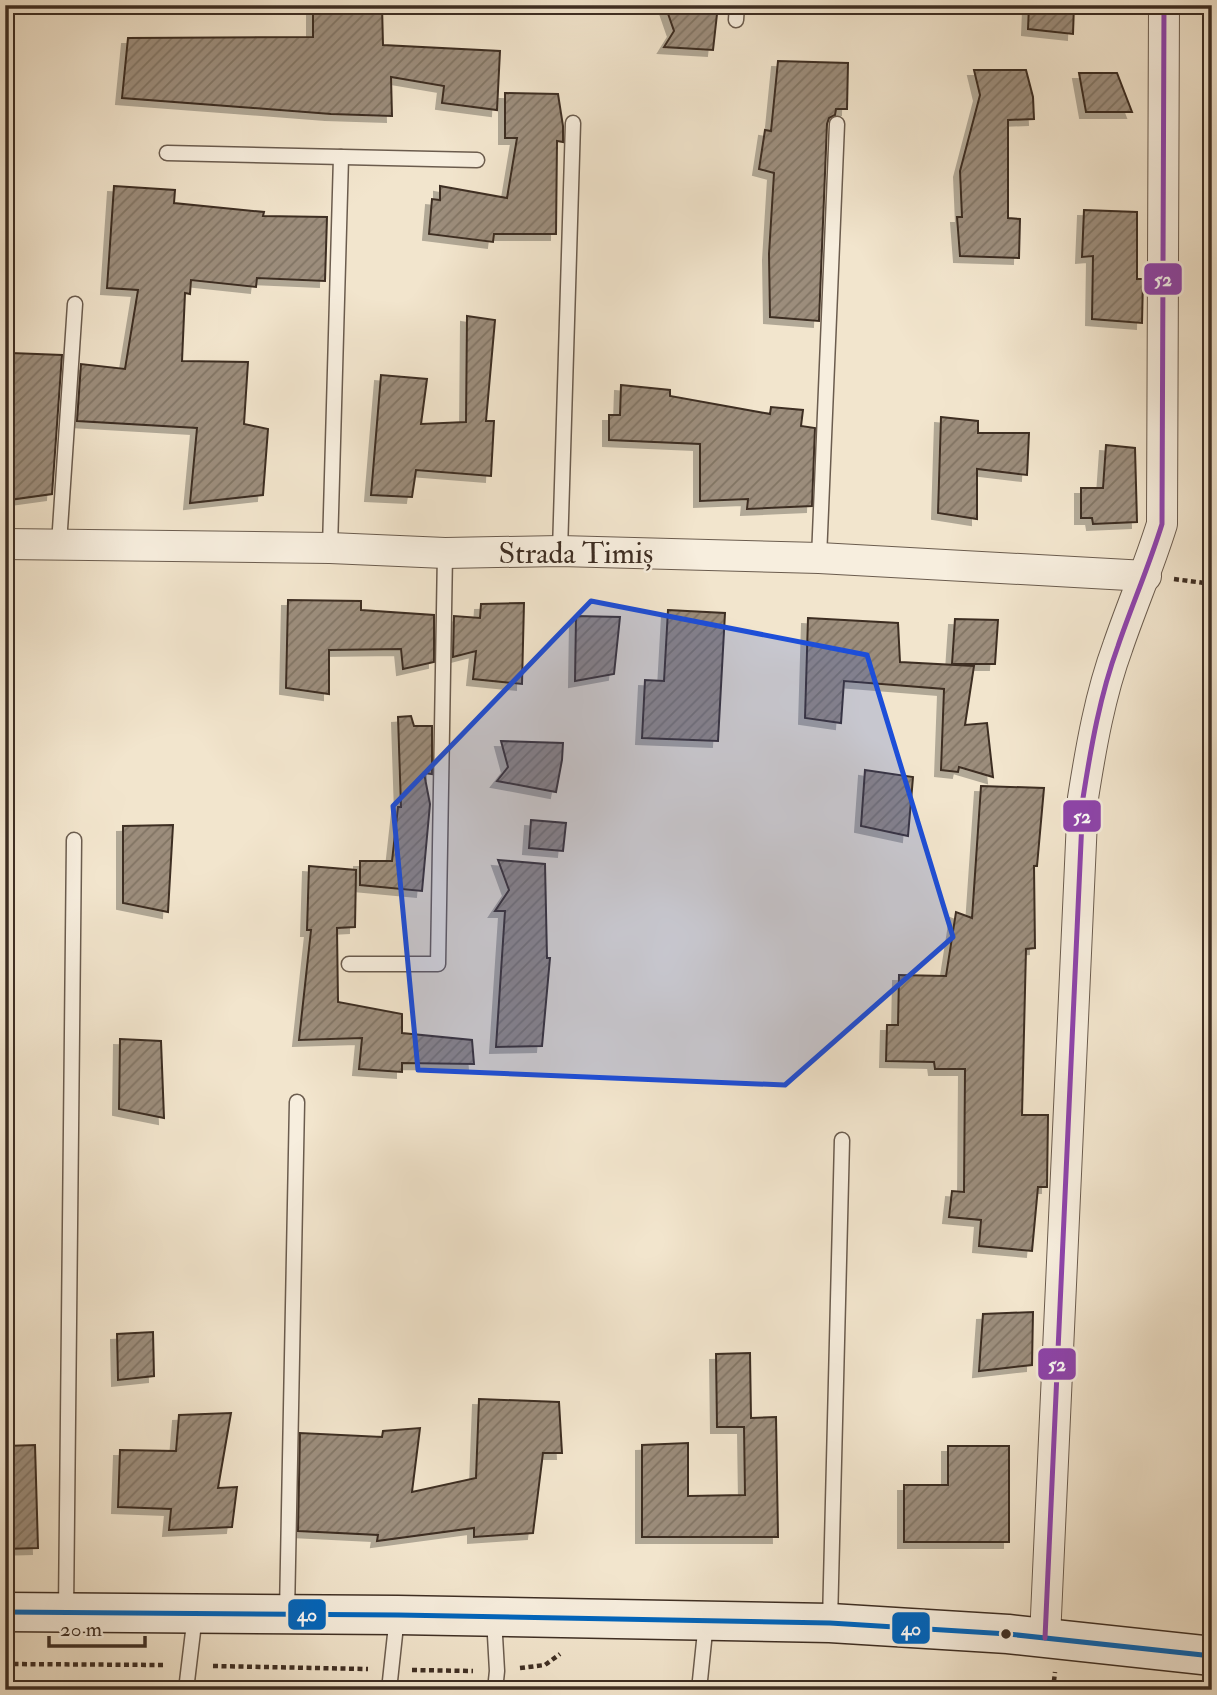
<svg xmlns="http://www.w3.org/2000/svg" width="1217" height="1695" viewBox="0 0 1217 1695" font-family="'IM FELL Double Pica',serif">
<defs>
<pattern id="building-hatch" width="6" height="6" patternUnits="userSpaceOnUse" patternTransform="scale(1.75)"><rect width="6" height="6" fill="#9c8d7b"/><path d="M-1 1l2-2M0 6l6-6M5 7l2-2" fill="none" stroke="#817464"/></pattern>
<filter id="shadow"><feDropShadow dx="-6" dy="6" stdDeviation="0" flood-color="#0004"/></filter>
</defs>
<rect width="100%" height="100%" fill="#f2e5cd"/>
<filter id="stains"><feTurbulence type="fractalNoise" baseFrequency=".00286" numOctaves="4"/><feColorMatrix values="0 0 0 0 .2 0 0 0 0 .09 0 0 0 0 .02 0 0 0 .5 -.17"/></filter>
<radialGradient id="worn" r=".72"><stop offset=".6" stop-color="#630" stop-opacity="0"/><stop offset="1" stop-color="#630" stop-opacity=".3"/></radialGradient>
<!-- building -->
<g fill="url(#building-hatch)" stroke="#3e2e23" stroke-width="2" filter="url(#shadow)">
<polygon points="313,5 382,5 383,45 500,51 497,110 442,103 444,86 391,77 392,116 331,114 122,98 128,38 313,37"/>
<polygon points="665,5 718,5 713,50 664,47 674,31"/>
<polygon points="1029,5 1074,5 1073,34 1028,29"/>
<polygon points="778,61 848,63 847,109 836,109 835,115 829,118 827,124 819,321 770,317 769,254 774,173 759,169 765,130 771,131"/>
<polygon points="974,70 1026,70 1033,97 1034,119 1008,120 1008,218 1020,219 1019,258 960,256 957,217 962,217 960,171 980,95"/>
<polygon points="1079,73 1117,73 1132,112 1086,112"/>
<polygon points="505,93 558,94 563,126 563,142 557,141 556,234 494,234 493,242 429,234 432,199 440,200 440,186 507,198 517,138 505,138"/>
<polygon points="114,186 175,190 174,203 264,212 263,216 327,217 325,281 257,278 256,287 191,280 190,294 185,293 182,361 248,362 244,424 268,429 263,495 190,503 197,428 77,421 81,364 125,369 138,290 107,288"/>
<polygon points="1084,210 1137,212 1137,279 1143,279 1142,323 1092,319 1093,256 1082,257"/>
<polygon points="467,316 495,320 486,421 494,421 491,476 416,470 412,497 371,495 381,375 427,379 421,424 466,422"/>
<polygon points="11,353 62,355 52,494 9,500"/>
<polygon points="621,385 670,390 670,396 770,414 771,407 803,410 801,426 815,428 812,506 747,509 748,499 700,501 700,444 609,440 609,415 620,415"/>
<polygon points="941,417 978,421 978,433 1029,433 1027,475 977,469 977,519 938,513"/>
<polygon points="1106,445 1135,448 1137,522 1093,524 1092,518 1081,518 1081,488 1103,488"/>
<polygon points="288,600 361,601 361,610 434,615 434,662 403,669 401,649 329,650 329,694 286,688"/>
<polygon points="524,603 522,684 473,679 476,651 453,657 454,616 480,618 481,604"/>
<polygon points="668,610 725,613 718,741 642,738 645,680 664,681"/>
<polygon points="576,616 620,617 614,674 575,681"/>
<polygon points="808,618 898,623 900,662 974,666 965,725 987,723 993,777 959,767 958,772 941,770 944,689 844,681 841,723 805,718"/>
<polygon points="955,619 998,620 995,664 952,664"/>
<polygon points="411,716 414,726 432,726 432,774 424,773 430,804 422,891 360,885 360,861 392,861 398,807 401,807 398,717"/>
<polygon points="501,741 563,743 562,760 556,792 497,781 508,767"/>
<polygon points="865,770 913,777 908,836 861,826"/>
<polygon points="981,786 1044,788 1037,866 1034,866 1035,948 1026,949 1022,1115 1048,1115 1047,1187 1038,1187 1032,1251 979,1246 981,1220 949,1217 952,1191 964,1192 965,1069 935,1069 934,1062 886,1061 887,1025 898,1025 899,975 946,976 956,912 972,918"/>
<polygon points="531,820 566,823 563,851 529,848"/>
<polygon points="173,825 168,912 123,903 123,826"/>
<polygon points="498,860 545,864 547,958 550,958 542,1046 496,1047 505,911 495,911 509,890"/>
<polygon points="309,866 356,870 355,927 337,928 338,1002 402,1014 402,1033 472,1040 474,1064 402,1063 402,1072 359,1069 362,1038 299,1040 311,930 307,930"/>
<polygon points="120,1039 161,1041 164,1118 119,1109"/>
<polygon points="1033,1312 1032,1365 979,1371 983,1314"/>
<polygon points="153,1332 154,1376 118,1380 117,1334"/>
<polygon points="750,1353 751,1418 776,1417 778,1537 642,1537 642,1445 688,1443 688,1496 745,1495 744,1427 717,1427 716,1354"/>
<polygon points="479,1399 559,1402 562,1453 543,1453 533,1533 474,1537 474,1528 377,1541 378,1535 298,1531 300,1433 382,1437 383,1431 420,1428 412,1492 476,1478"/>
<polygon points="231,1413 218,1488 237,1487 232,1527 169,1530 171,1509 118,1507 120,1450 176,1451 179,1415"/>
<polygon points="35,1445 38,1548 5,1549 5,1446"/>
<polygon points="948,1446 1009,1446 1009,1542 904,1542 904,1485 948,1485"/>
</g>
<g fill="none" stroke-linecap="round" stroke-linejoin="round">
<defs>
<g id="lane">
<polyline points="736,20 737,5"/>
<polyline points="167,153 477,160"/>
<polyline points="59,544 75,304"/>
<polyline points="330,548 341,157"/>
<polyline points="560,551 573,123"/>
<polyline points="819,558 837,124"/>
<polyline points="349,964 438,964 445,553"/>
<polyline points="66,1611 74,840"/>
<polyline points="287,1613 297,1102"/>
<polyline points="494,1618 497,1671 495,1690"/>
<polyline points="830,1622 842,1140"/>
<polyline points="186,1690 195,1615"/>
<polyline points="389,1690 397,1616"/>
<polyline points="699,1690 706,1622"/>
</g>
<g id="street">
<polyline points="5,544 330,548 445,553 560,551 819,558 1146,576"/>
<path d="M1045,1638L1083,798C1091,747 1100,695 1118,646C1132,605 1149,566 1162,524L1164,5"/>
</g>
<polyline id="secondary" points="5,1612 398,1615 830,1623 1008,1634 1212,1656"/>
</defs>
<!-- lane casing -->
<use href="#lane" stroke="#6b5c4e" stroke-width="17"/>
<!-- street casing -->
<use href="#street" stroke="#6b5c4e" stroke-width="32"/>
<!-- secondary casing -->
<use href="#secondary" stroke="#3e2e23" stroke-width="41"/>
<!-- path -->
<g stroke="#3e2e23" stroke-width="4.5" stroke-dasharray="5 3.5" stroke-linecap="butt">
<polyline points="1174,579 1212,584"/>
<polyline points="5,1664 165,1665"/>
<polyline points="213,1666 368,1669"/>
<polyline points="520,1668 545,1665 560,1654"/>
<polyline points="412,1670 473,1671"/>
<polyline points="1053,1690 1055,1672"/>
</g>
<!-- lane -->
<use href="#lane" stroke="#f7eede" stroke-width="14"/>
<!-- street -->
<use href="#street" stroke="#f7eede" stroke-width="30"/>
<!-- secondary -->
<use href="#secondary" stroke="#f7eede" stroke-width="38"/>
<defs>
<polyline id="bus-1" points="5,1612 398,1615 830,1623 1008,1634 1212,1656"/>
<path id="bus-2" d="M1045,1638L1083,798C1091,747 1100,695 1118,646C1132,605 1149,566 1162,524L1164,5"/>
</defs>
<!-- bus-1 casing -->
<use href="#bus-1" stroke="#f7eede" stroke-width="10"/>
<!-- bus-2 casing -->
<use href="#bus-2" stroke="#f7eede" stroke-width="10"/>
<!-- bus-1 -->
<use href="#bus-1" stroke="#0065bd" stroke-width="5"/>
<!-- bus-2 -->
<use href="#bus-2" stroke="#8e44ad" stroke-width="5"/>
</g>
<!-- marked area -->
<path fill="#1d4ed8" fill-opacity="0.2" stroke="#1d4ed8" stroke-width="5" stroke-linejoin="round" d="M591,601L867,655L953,937L785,1085L418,1070L393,806Z"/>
<!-- markers -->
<circle fill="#3e2e23" stroke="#f7eede" stroke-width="2.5" cx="1006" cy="1634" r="6"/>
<g text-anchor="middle" stroke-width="5" stroke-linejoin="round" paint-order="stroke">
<!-- street labels -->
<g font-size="30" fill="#3e2e23" stroke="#f7eede">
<text x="576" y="563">Strada Timiș</text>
</g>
</g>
<g stroke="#f7eede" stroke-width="2.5">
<rect x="1143" y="262" width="40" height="34" rx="7" fill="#8e44ad"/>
<rect x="1062" y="799" width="40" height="34" rx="7" fill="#8e44ad"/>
<rect x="1037" y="1347" width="40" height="34" rx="7" fill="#8e44ad"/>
<rect x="287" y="1598" width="40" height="33" rx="7" fill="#0065bd"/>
<rect x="891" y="1611" width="40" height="34" rx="7" fill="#0065bd"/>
</g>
<g font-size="19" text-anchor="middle" font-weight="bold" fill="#fff">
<text x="1163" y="286">52</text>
<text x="1082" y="823">52</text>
<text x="1057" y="1371">52</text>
<text x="307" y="1621">40</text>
<text x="911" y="1635">40</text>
</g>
<!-- margin -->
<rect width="1217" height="1695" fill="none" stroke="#f2e5cd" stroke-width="28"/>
<rect x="7" y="7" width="1203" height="1681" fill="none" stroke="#3e2e23" stroke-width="3.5"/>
<rect x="14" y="14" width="1189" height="1667" fill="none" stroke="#3e2e23" stroke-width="2"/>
<!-- scale -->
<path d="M49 1636v10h96v-10" fill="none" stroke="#3e2e23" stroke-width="3.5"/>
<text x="60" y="1636" font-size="21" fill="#3e2e23" stroke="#f7eede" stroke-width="5" paint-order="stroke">20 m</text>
<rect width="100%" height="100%" filter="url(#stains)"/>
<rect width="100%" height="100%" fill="url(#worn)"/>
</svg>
